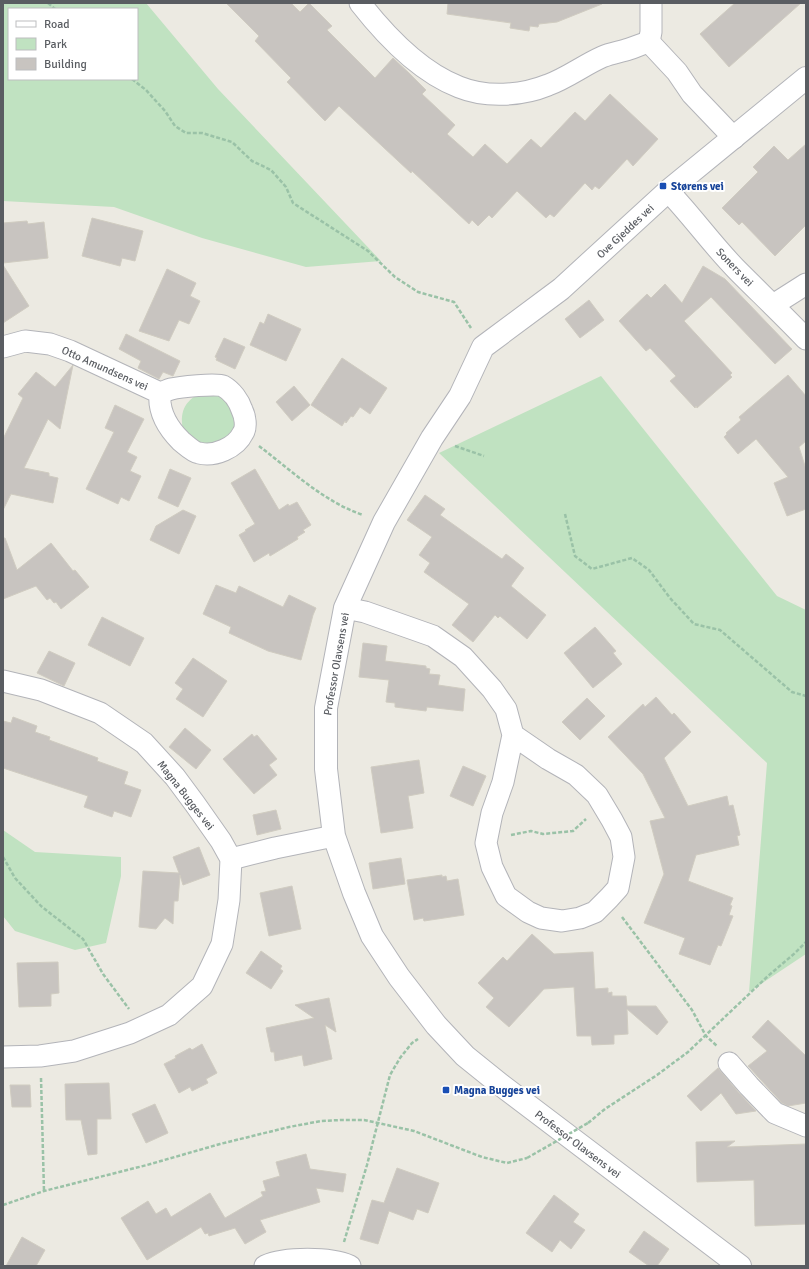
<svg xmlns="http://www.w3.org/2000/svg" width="809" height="1269" viewBox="0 0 809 1269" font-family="Signika,sans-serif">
<rect width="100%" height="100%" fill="#eceae2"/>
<!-- green -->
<g fill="#c0e2c1" fill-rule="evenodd">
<path d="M3,3H146L218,89L381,261L306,267L202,238L114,207L3,201ZM9,9H137V79H9Z"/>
<polygon points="601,376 777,596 806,610 806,954 749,992 767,763 439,453"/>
<path d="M208,391L225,397L237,420L231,436L207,447C201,443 191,440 186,434C183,431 182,426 182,422C181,405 192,395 208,391Z"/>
<polygon points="3,830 35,852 121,857 121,876 106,943 75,950 15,931 3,916"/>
</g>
<!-- building -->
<g fill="#c8c4c0" stroke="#d0ccc1">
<polygon points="226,3 291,3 300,12 309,3 332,26 327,30 375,78 393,58 409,73 426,90 422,94 455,125 447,134 473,157 485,144 507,164 531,139 541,148 575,112 585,121 610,94 658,139 633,166 627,159 599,189 595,186 592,190 585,183 554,217 550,214 546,218 517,191 492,218 489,215 478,226 472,220 469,224 412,171 411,173 339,106 325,121 287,82 291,78 255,41 259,36"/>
<polygon points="448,3 602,3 602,4 557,22 539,24 538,27 530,26 529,31 510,28 511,23 447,14"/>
<polygon points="735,3 801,3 729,67 700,34"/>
<polygon points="806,144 806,225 775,256 742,222 739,225 722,208 758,172 753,167 774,146 788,160"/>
<polygon points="92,218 143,231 135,261 122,258 120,266 82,256"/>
<polygon points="27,221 28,224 44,222 48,258 3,263 3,223"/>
<polygon points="3,265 29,306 3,323"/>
<polygon points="703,266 725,279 792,349 775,364 711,297 684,321 732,373 730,375 732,377 697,408 696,406 695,408 670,381 676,376 650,348 646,351 619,321 647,294 651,298 665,284 682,303"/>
<polygon points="167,269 196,283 190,296 200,301 189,324 179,320 169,341 139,331"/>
<polygon points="589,300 604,320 580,338 565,319"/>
<polygon points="268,314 301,329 286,361 250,345 260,322 264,324"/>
<polygon points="126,334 180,361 173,376 163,372 159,379 138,368 141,361 119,349"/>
<polygon points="224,338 245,347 235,369 216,360 217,358 215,357"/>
<polygon points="342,358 387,388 370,414 360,407 353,417 351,416 346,423 345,421 342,426 311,405"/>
<polygon points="73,365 60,429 48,419 24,468 49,473 49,476 58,478 53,503 11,494 3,510 3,439 23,398 18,394 36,372 55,387"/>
<polygon points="788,375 806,396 806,441 799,447 806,469 806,509 787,516 774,483 788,477 756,439 738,454 724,437 727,434 726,433 741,420 739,417"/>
<polygon points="294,386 310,405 292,421 276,402"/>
<polygon points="115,405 144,419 127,452 137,457 130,471 141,476 129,501 121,497 118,504 86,489 114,432 105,428"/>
<polygon points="170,469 191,478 178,507 158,498"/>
<polygon points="255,469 279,510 288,504 289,506 297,502 311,525 303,530 305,532 297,537 298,539 270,556 269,553 254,562 239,535 246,531 245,530 255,524 231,483"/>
<polygon points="425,495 445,509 440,515 502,559 506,554 524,568 511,586 546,615 527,639 500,616 498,618 495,615 473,642 452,625 469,604 424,572 430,563 419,555 432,537 407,520"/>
<polygon points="183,510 196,516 179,554 150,540 156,526"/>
<polygon points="3,538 5,538 17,570 51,543 73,571 75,570 89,587 61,609 56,602 54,603 50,598 47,600 36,586 3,599"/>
<polygon points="216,585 236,593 239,586 283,607 289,595 316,608 313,615 301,660 268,651 229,633 231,627 203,614"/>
<polygon points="102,617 144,638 130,666 88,645"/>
<polygon points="595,627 616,651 613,653 622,664 593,688 564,653"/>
<polygon points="363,643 387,646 385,661 426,666 426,668 430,669 429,674 440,675 438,685 465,689 463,711 427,707 426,711 395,707 395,703 386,702 389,680 359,677"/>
<polygon points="49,651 75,663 64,686 37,673"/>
<polygon points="193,658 227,681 203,717 176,699 183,689 175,683"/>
<polygon points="656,697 672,715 674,713 691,732 664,758 688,806 727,796 729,806 733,805 740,835 737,836 739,845 696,855 688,881 733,898 730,905 732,906 729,915 733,916 721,946 718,945 710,965 679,954 685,938 644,923 664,874 650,821 665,818 643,774 608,737 643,704 645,707"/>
<polygon points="587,698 605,716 580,740 562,722"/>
<polygon points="13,717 37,726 35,732 50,737 49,740 98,758 97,761 128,772 124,784 141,790 131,817 114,811 112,817 84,807 88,796 3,768 3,721 11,723"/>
<polygon points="185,728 211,750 196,769 169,747"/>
<polygon points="252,734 254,737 257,735 277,759 269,765 277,775 254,794 223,759"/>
<polygon points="419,760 424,793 408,796 413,828 381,833 371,767"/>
<polygon points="463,766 486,776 473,806 450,796"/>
<polygon points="276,810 281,829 257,835 253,815"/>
<polygon points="199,847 210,875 183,885 180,875 178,901 174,901 173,924 165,918 156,929 139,927 143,871 179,873 173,857"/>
<polygon points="401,858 405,884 373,889 369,863"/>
<polygon points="442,875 442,877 446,876 447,881 458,879 464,915 424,921 423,918 414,920 407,880"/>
<polygon points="292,886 301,929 269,936 260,893"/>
<polygon points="532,934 554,954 593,952 595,989 608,988 608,993 612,992 612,996 626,996 627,1006 656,1006 668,1022 657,1035 627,1009 628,1034 614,1035 614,1044 592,1045 591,1036 577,1036 574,987 544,989 509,1027 486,1007 494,998 478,983 503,957 507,961"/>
<polygon points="261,951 282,966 280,969 283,971 271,989 246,973"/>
<polygon points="58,962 59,993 51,994 51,1006 19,1007 17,963"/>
<polygon points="329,998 336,1032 325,1025 332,1059 304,1066 302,1055 275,1061 274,1052 271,1052 266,1028 314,1018 295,1005"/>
<polygon points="768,1020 806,1056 806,1103 788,1106 782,1103 748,1066 767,1051 752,1037"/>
<polygon points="202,1044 217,1073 206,1079 208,1083 192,1091 190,1087 179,1093 164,1064 176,1058 175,1056 190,1048 192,1050"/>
<polygon points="718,1068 740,1094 756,1111 736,1114 721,1093 701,1111 687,1096"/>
<polygon points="109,1083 111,1119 97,1119 97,1154 88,1155 81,1120 66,1120 65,1084"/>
<polygon points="10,1085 30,1085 31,1107 12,1107"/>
<polygon points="155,1104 168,1133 146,1143 132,1114"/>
<polygon points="735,1141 727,1147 806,1144 806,1224 755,1226 754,1180 697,1182 696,1142"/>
<polygon points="306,1154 310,1169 346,1174 343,1192 316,1188 320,1202 260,1220 266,1232 245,1244 235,1228 209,1236 208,1233 205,1234 201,1227 147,1260 121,1218 148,1201 156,1214 166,1208 171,1217 210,1193 225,1218 263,1196 261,1192 266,1191 263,1181 280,1176 276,1162"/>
<polygon points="397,1168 439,1183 428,1213 417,1209 413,1220 389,1211 378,1244 360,1239 372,1200 384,1203"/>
<polygon points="554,1195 579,1214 573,1222 585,1230 571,1249 560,1240 552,1252 526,1233"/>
<polygon points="644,1231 669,1249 657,1266 649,1266 629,1252"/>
<polygon points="22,1237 45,1250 36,1266 6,1266"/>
</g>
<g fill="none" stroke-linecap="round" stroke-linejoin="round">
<defs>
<g id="minor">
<path d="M360,3C385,35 420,72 459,87C486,98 521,96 548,85C567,78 584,65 602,57C611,53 620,52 629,49C635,47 642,44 649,42"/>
<polyline points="649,42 677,72 692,94 734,138"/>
<polyline points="649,42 651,32 651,3"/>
<path d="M668,191C693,217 713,246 739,272C761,294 784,316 806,339"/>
<polyline points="773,305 806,284"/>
<path d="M3,347L25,341L50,344L70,351L160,393C164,392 167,390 171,389C179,387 217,383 223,386C232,391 239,401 242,410C245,416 247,427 243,433C236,448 214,457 199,453C193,452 186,445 181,441C168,428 158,412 160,393"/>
<polyline points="345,608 365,612 433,636 463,657 492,689 506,709 513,735 503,782 492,813 486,843 492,867 506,896 528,912 541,918 562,921 580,918 595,912 609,898 618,888 624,857 621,837 612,820 597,795 576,775 548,759 513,735"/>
<polyline points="3,681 41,690 100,713 144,743 175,777 195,804 221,841 231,859 229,900 222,944 202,986 169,1015 130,1033 74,1051 40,1056 3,1057"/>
<polyline points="231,859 275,848 334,836"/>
<polyline points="729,1063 749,1086 775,1113 806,1126"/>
<path d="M265,1266C285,1257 330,1257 350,1266"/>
</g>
<polyline id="tertiary" points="740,1266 501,1085 465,1056 436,1025 399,977 372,936 354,893 334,836 326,769 326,708 345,608 384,522 432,438 460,396 483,347 561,289 668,191 806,78"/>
</defs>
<!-- minor casing -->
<use href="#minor" stroke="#b3b4b9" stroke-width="23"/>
<!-- tertiary casing -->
<use href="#tertiary" stroke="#b3b4b9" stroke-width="24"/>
<!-- path -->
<g stroke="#9ac2a7" stroke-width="2.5" stroke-dasharray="4 2" stroke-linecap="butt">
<polyline points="48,3 55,9"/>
<polyline points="132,79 146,90 165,111 175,126 186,133 202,133 232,142 252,161 271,170 286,187 293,203 368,251 395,277 418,292 454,302 471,328"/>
<path d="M259,446C292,471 324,502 363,515"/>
<polyline points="455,446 484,456"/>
<polyline points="565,514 575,556 592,569 632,558 649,570 670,598 694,624 720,630 792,692 806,696"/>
<polyline points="511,835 531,831 543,834 573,831 586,819"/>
<polyline points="3,857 15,878 41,906 83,939 103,974 129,1009"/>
<polyline points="622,917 692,1010 706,1036 717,1046"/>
<polyline points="41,1078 44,1191"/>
<polyline points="588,1123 605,1109 657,1075 688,1052 768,976 795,953 806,942"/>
<polyline points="3,1205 44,1191 147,1165 220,1144 289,1127 321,1121 341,1120 364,1120 378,1123 414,1131 482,1157 507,1163 527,1158"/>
<polyline points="344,1242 367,1165 390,1075 400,1058 412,1043 418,1039"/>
</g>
<!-- minor -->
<use href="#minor" stroke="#fff" stroke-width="21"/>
<!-- tertiary -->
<use href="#tertiary" stroke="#fff" stroke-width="22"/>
<!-- path-bridge -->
<polyline stroke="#9ac2a7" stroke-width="2.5" stroke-dasharray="4 2" stroke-linecap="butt" points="527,1158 588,1123"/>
</g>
<!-- markers -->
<g fill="#1a4fb4" stroke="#fff" stroke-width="1.5">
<rect x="659" y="182" width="8" height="8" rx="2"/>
<rect x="442" y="1086" width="8" height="8" rx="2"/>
</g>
<g text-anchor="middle" stroke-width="4" stroke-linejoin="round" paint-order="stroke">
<!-- transit labels -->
<g font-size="11" font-weight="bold" fill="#164399" stroke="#fff" text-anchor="start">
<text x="671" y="190">Størens vei</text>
<text x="454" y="1094">Magna Bugges vei</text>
</g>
<!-- street labels -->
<g font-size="11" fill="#5a5d62" stroke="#fff">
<text transform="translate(625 231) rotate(-43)" y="4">Ove Gjeddes vei</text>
<text transform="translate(735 267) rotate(46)" y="4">Soners vei</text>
<text transform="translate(105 368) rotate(24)" y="4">Otto Amundsens vei</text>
<text transform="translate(336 664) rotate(-80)" y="4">Professor Olavsens vei</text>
<text transform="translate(186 795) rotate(52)" y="4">Magna Bugges vei</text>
<text transform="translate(578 1144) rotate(37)" y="4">Professor Olavsens vei</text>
</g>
</g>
<!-- border -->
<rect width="809" height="1269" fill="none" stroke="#5a5d62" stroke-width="8"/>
<!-- legend -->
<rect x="8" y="8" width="130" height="72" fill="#ffffff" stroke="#bdbec0"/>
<rect x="16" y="21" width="20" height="6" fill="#ffffff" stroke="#bdbec0"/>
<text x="44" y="28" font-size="12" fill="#5a5d62">Road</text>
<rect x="16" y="38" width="20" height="12" fill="#c0e2c1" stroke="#bdbec0"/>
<text x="44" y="48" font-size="12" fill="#5a5d62">Park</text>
<rect x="16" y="58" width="20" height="12" fill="#c8c4c0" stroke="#bdbec0"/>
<text x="44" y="68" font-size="12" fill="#5a5d62">Building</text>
</svg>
